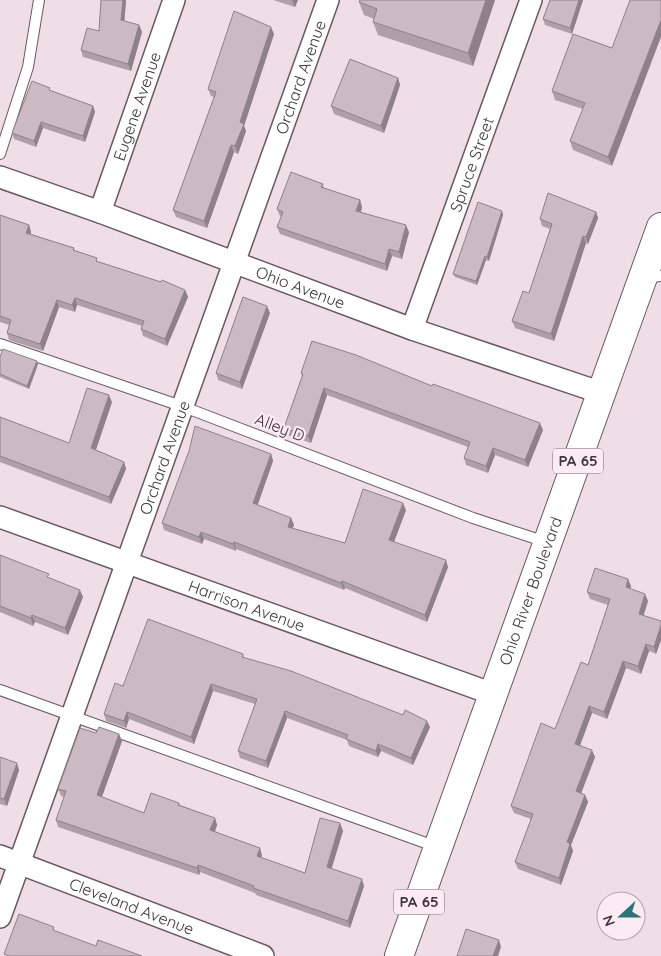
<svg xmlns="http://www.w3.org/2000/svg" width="661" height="956" viewBox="0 0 661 956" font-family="Quicksand,sans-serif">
<rect width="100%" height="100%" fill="#f0dee6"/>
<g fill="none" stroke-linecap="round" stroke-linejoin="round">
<defs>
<g id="service">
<polyline points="0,154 28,67 39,0"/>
<polyline points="644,278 661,276"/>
<polyline points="0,344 184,407 473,518 546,542"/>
<polyline points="0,690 437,847"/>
</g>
<g id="minor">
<path id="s1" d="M0,177L100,212L412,329L602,393"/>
<path id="s2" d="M100,212L174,0"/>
<path id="s3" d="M412,329L531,0"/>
<path id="s4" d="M0,517L493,694"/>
<path id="s5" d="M0,856L263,956"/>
<path id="s6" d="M0,917L328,0"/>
</g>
<g id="trunk">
<path id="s7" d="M399,956L661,227"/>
</g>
</defs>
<!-- service casing -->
<use href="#service" stroke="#685960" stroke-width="12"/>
<!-- minor casing -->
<use href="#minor" stroke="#685960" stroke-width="24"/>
<!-- trunk casing -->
<use href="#trunk" stroke="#685960" stroke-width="30"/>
<!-- service -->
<use href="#service" stroke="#fff" stroke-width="10"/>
<!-- minor -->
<use href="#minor" stroke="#fff" stroke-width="21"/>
<!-- trunk -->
<use href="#trunk" stroke="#fff" stroke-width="28"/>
</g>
<!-- wall -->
<g fill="#afa0a7">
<polygon points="101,0 126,0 124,21 139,25 142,32 131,71 83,57 81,50 99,31"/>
<polygon points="273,0 298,0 295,7"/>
<polygon points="495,0 473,66 378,35 373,22 374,19 364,15 359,2"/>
<polygon points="550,0 583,0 572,34 545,25 543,19"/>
<polygon points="274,34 244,126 246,131 238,154 234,152 207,228 176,217 173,210 214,97 211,96 208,89"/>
<polygon points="573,34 612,166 573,150 570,141 583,109 555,100 552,91"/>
<polygon points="398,78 400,85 384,133 334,114 331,106"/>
<polygon points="51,91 93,106 95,112 85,142 43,128 36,147 14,139 12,133"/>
<polygon points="323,184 324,188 360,200 362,207 361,212 409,232 402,259 392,256 387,271 280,234 277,227 281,217 280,216 277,209"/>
<polygon points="502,211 503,215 489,261 486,260 477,285 455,277 453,274"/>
<polygon points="596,212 598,218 588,244 586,243 554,341 515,328 512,321 529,293 550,229 542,226 540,219"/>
<polygon points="0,215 29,225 31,232 31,234 74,248 75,251 99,262 185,290 188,297 167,346 143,336 141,329 142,326 77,305 75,312 59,307 43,351 9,340 7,333 9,325 0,322"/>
<polygon points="270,313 242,389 218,380 216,373"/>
<polygon points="0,357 37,361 38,364 29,389 0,377"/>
<polygon points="301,373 543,430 528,467 495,455 488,473 466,465 464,458 468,447 327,395 311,443 287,435 284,428 302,377"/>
<polygon points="112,402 96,450 124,462 126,469 111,504 0,462 0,417 69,443"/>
<polygon points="271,454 273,461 257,505 291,518 294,525 292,529 345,543 406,510 394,542 448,567 427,622 345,588 344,590 236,549 236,551 204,539 202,544 164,530 162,523"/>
<polygon points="0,555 50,578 83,597 68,635 35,622 33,626 0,612"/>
<polygon points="631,586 630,589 648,601 643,616 661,621 661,640 656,654 649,651 641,674 626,668 607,719 592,713 580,745 595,757 581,793 585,795 588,802 571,845 573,851 561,885 518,869 515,862 531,819 514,813 511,806 555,729 588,665 608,605 590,599 587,592"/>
<polygon points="243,654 244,658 430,727 413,765 381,751 378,757 349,746 347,740 287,718 268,768 240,758 238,751 255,704 213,691 194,744 129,719 126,728 106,721 104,714 123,686"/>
<polygon points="96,733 119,734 122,741 102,797 144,813 179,803 180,805 215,818 217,825 215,831 262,855 261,858 305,873 340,823 343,831 331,868 364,886 350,928 256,895 255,893 200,872 199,875 58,827 56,820 64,797 61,796 58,789"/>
<polygon points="0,757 19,770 7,806 0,804"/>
</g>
<!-- shaded-wall -->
<g fill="#8e8288">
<polygon points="123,0 126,0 124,27 121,20"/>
<polygon points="292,0 298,0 295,7"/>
<polygon points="486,0 495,0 473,66 468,53"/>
<polygon points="579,0 583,0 572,34 570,28"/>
<polygon points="661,20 661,37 612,166 608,157"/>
<polygon points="139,25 142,32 131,71 128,64"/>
<polygon points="271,27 274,34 244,126 246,131 238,154 235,146 240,122"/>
<polygon points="398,78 400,85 384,133 381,126"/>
<polygon points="93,106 95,112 85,142 83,136"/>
<polygon points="41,122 43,128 36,147 34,141"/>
<polygon points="231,145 234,152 207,228 204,221"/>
<polygon points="360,200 362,207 359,218 356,211"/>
<polygon points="502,211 503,215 489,261 487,257"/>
<polygon points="596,212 598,218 588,244 586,237"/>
<polygon points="29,225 31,232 29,240 26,233"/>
<polygon points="406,225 409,232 402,259 399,252"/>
<polygon points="583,236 586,243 554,341 551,334"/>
<polygon points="389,249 392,256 387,271 385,264"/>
<polygon points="485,256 486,260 477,285 476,281"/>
<polygon points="185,290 188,297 167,346 165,339"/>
<polygon points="75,298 77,305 75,312 72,305"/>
<polygon points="57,300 59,307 43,351 40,344"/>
<polygon points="267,306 270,313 242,389 240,382"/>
<polygon points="37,361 38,364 29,389 27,386"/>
<polygon points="324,388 327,395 311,443 308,436"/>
<polygon points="109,395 112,402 94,455 91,448"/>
<polygon points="540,423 543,430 528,467 525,460"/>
<polygon points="493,448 495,455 488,473 486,466"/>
<polygon points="271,454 273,461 256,510 253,503"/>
<polygon points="124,462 126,469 111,504 109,497"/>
<polygon points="403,503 406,510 392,547 389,540"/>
<polygon points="291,518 294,525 290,534 288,527"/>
<polygon points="201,532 204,539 202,544 199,537"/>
<polygon points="234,542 236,549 236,551 233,544"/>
<polygon points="446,560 448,567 427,622 425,615"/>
<polygon points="628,579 631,586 628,595 626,587"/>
<polygon points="342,581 345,588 344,590 341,583"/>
<polygon points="80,590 83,597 68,635 65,628"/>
<polygon points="645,594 648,601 642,621 639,614"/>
<polygon points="32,615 35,622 33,626 31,618"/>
<polygon points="661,625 661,640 656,654 654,647"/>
<polygon points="646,644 649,651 641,674 638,666"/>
<polygon points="623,661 626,668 607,719 604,712"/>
<polygon points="211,684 213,691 194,744 191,737"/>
<polygon points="589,706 592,713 578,751 575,744"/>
<polygon points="285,711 287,718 268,768 266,761"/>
<polygon points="127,712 129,719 126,728 124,721"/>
<polygon points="427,721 430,727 413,765 411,758"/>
<polygon points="119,734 122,741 100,802 97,795"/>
<polygon points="378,744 381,751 378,757 376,751"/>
<polygon points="592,750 595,757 579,799 576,791"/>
<polygon points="17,763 19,770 7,806 4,799"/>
<polygon points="585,795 588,802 571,845 573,851 561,885 559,878 567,842"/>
<polygon points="215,818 217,825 213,837 210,830"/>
<polygon points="340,823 343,831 330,874 327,867"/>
<polygon points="260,848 262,855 259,863 257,856"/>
<polygon points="198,865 200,872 199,875 197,868"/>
<polygon points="362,879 364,886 350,928 348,921"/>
<polygon points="499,940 501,947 498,956 493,956"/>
</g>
<!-- building -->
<g fill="#cbbac2" stroke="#8e8288">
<polygon points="101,0 123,0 121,20 139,25 128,64 81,50 87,28 99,31"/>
<polygon points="360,0 486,0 468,53 373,22 377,9 359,2"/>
<polygon points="550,0 579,0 570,28 543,19"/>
<polygon points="630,0 661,0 661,20 608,157 570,141 585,103 552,91 573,34 612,48"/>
<polygon points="234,11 271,27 240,122 244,124 235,146 231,145 204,221 173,210 216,92 208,89"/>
<polygon points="350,59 398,78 381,126 331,106"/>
<polygon points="32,81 50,88 49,90 93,106 83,136 41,122 34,141 12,133"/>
<polygon points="291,172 323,184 321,187 360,200 356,211 406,225 399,252 389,249 385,264 277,227 283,212 277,209"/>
<polygon points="548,193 596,212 586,237 583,236 551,334 512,321 523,291 529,293 552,224 540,219"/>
<polygon points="478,202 502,211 487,257 485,256 476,281 453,274"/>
<polygon points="0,215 29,225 26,233 74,248 73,250 97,258 96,261 161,282 162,280 185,290 165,339 141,329 144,321 75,298 72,305 57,300 40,344 7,333 11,320 0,316"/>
<polygon points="243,297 267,306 240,382 216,373"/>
<polygon points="312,341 356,355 432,386 433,384 540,423 525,460 493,448 486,466 464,458 470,442 324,388 308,436 284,428 303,374 301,373"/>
<polygon points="3,349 37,361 27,386 0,374 0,357"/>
<polygon points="87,388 109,395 91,448 124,462 109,497 0,456 0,417 69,443"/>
<polygon points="195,426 271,454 253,503 291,518 288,527 345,543 363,489 403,503 389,540 446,560 425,615 342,581 341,583 234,542 233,544 201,532 199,537 162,523 189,451"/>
<polygon points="0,555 49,574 47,577 80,590 65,628 32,615 31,618 0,606"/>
<polygon points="595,568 628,579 626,587 645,594 639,614 661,621 661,625 654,647 646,644 638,666 623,661 604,712 589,706 575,744 592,750 576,791 585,795 567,842 570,844 559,878 515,862 533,814 511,806 541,723 555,729 581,662 588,665 610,599 587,592"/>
<polygon points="148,619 243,654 242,657 291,671 403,715 405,710 427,721 411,758 378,744 376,751 346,739 348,735 285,711 266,761 238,751 257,699 211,684 191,737 127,712 124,721 104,714 115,683 123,686"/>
<polygon points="99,727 119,734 97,795 144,813 151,793 179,803 178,805 215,818 210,830 260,848 257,856 305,873 320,818 340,823 327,867 362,879 348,921 253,888 254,886 198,865 197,868 56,820 66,791 58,789 80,728 96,733"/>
<polygon points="0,757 17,763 4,799 0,798"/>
<polygon points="19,914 54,927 53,930 96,946 98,940 142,956 9,956 4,954"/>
<polygon points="466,929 499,940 493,956 457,956"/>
</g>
<g text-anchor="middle" stroke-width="4.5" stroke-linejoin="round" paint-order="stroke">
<!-- shield labels -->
<g fill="#fdebf3" stroke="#776d72" stroke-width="1">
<rect x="553" y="448.5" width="50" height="25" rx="4"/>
<rect x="394" y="889.5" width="50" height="25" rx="4"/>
</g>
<g font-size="15" font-weight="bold" fill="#3d373a">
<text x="578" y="466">PA 65</text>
<text x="419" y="907">PA 65</text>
</g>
<!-- street labels -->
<g font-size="16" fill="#3d373a" stroke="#fdebf3">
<text dy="6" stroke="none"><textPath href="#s6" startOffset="892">Orchard Avenue</textPath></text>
<text dy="6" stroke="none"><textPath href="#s2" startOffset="112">Eugene Avenue</textPath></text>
<text dy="6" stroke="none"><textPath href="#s3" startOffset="175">Spruce Street</textPath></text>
<text dy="6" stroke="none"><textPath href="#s1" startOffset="320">Ohio Avenue</textPath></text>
<text transform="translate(280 427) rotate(21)" y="6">Alley D</text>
<text dy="6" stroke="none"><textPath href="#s6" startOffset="488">Orchard Avenue</textPath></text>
<text dy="6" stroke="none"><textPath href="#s7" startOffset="388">Ohio River Boulevard</textPath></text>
<text dy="6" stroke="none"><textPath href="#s4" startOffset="262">Harrison Avenue</textPath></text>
<text dy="6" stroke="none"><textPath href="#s5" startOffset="141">Cleveland Avenue</textPath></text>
</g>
</g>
<!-- north arrow -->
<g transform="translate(621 916) rotate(249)"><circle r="24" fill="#fdebf3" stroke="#b0a3a9"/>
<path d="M0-4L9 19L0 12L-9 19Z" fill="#2a7577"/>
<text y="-8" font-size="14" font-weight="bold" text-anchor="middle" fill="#3d373a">N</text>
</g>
</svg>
